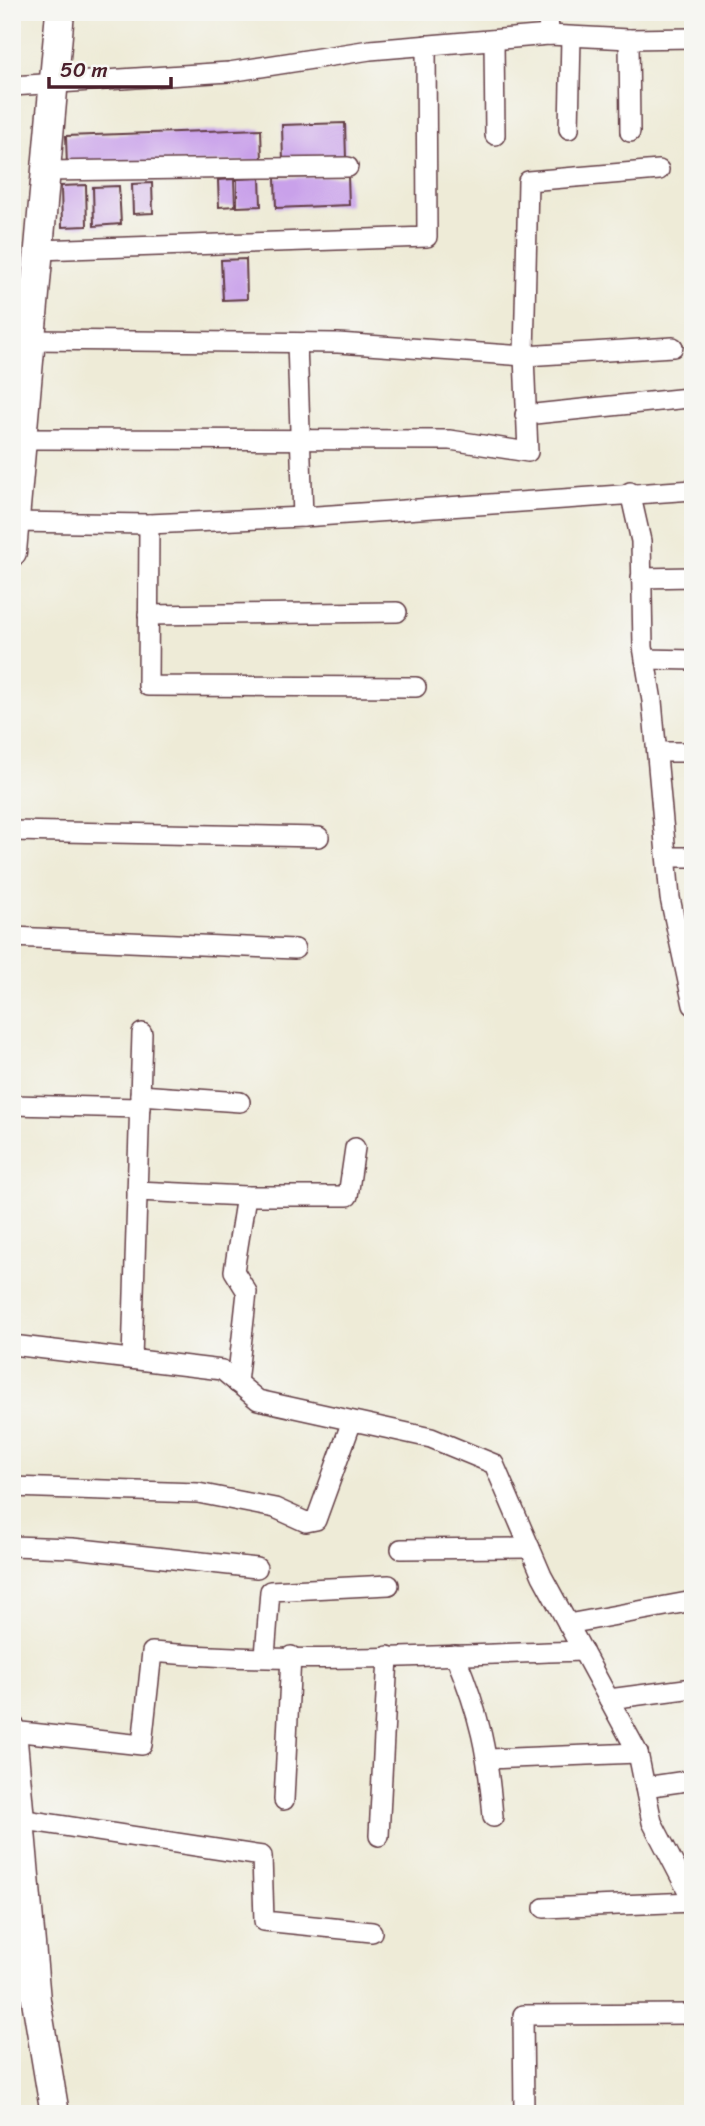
<svg xmlns="http://www.w3.org/2000/svg" width="705" height="2126" viewBox="0 0 705 2126" font-family="Sriracha,sans-serif">
<rect width="100%" height="100%" fill="#f6f6f2"/>
<filter id="ink" filterUnits="userSpaceOnUse"><feTurbulence type="fractalNoise" baseFrequency=".0143" numOctaves="2"/><feDisplacementMap in="SourceGraphic" scale="14" xChannelSelector="R" yChannelSelector="G"/><feConvolveMatrix kernelMatrix="1 2 1 2 8 2 1 2 1" color-interpolation-filters="sRGB"/></filter>
<filter id="wash" filterUnits="userSpaceOnUse"><feTurbulence type="fractalNoise" baseFrequency=".00686" numOctaves="4" result="noise"/><feDisplacementMap in="SourceGraphic" scale="28" xChannelSelector="R" yChannelSelector="G"/><feGaussianBlur stdDeviation="1.57" result="paint"/><feColorMatrix in="noise" values="0 0 0 0 0 0 0 0 0 0 0 0 0 0 0 0 0 1.4 0 .05"/><feComposite in="paint" operator="in"/></filter>
<g filter="url(#wash)">
<rect width="100%" height="100%" fill="#eeebd7"/>
<g id="blocks">
<!-- building -->
<g fill="#c9a1ea">
<polygon points="345,123 346,159 283,161 282,125"/>
<polygon points="261,129 262,161 67,168 66,136"/>
<polygon points="348,176 349,205 276,208 275,178"/>
<polygon points="260,178 261,206 237,207 237,179"/>
<polygon points="234,179 235,206 219,207 218,180"/>
<polygon points="152,183 153,213 133,214 132,184"/>
<polygon points="86,185 87,226 62,227 61,186"/>
<polygon points="119,186 121,224 94,226 93,187"/>
<polygon points="246,259 247,299 223,300 221,260"/>
</g>
</g>
</g>
<g filter="url(#ink)">
<use href="#blocks" fill-opacity="0" stroke="#633e45" stroke-width="2"/>
<g fill="none" stroke-linecap="round" stroke-linejoin="round">
<defs>
<g id="minor">
<polyline points="548,12 549,35"/>
<polyline points="629,39 630,132"/>
<polyline points="494,40 495,135"/>
<polyline points="12,86 229,72 370,50 549,35 629,39 693,38"/>
<polyline points="569,129 571,37"/>
<polyline points="45,171 348,167"/>
<polyline points="38,250 427,237 426,45"/>
<polyline points="30,340 338,343 524,356 528,181 659,170"/>
<polyline points="297,343 303,517"/>
<polyline points="525,415 688,398"/>
<polyline points="22,439 450,440 528,452 524,356 673,347"/>
<polyline points="630,492 641,541 643,647 652,701 670,898 693,1005"/>
<polyline points="12,522 149,524 303,517 693,490"/>
<polyline points="149,524 148,686 416,687"/>
<polyline points="641,578 693,577"/>
<polyline points="148,615 397,612"/>
<polyline points="645,659 693,660"/>
<polyline points="657,752 693,752"/>
<polyline points="12,831 319,837"/>
<polyline points="667,857 693,857"/>
<polyline points="12,937 295,949"/>
<polyline points="140,1095 240,1102"/>
<polyline points="12,1105 140,1108"/>
<polyline points="137,1191 246,1196"/>
<polyline points="12,1345 222,1370 258,1400 431,1438 494,1464 542,1576 638,1753 652,1822 693,1901"/>
<polyline points="132,1359 142,1033"/>
<polyline points="237,1383 247,1292 234,1271 246,1196 348,1196 355,1148"/>
<polyline points="12,1487 198,1493 275,1508 306,1522 316,1520 352,1421"/>
<polyline points="12,1546 72,1548 257,1568"/>
<polyline points="401,1549 530,1548"/>
<polyline points="568,1624 693,1601"/>
<path d="M455,1655C480,1715 488,1753 493,1817"/>
<polyline points="265,1656 270,1591 389,1585"/>
<polyline points="609,1699 693,1688"/>
<path d="M12,1731L142,1745L152,1652C294,1665 440,1655 583,1651"/>
<polyline points="489,1759 638,1753"/>
<polyline points="645,1787 693,1780"/>
<polyline points="284,1800 291,1656"/>
<polyline points="12,1818 262,1856 264,1921 372,1932"/>
<polyline points="379,1836 388,1656"/>
<polyline points="544,1908 693,1902"/>
<polyline points="524,2114 523,2015 693,2014"/>
</g>
<g id="secondary">
<polyline points="12,552 60,12"/>
<polyline points="12,1730 36,2000 55,2114"/>
</g>
</defs>
<!-- minor casing -->
<use href="#minor" stroke="#633e45" stroke-width="22"/>
<!-- secondary casing -->
<use href="#secondary" stroke="#633e45" stroke-width="31"/>
<!-- minor -->
<use href="#minor" stroke="#fff" stroke-width="19"/>
<!-- secondary -->
<use href="#secondary" stroke="#fff" stroke-width="28"/>
</g>
</g>
<!-- margin -->
<rect width="705" height="2126" fill="none" stroke="#f6f6f2" stroke-width="42"/>
<!-- scale -->
<path d="M49 77v10h122v-10" fill="none" stroke="#4a1f2b" stroke-width="3.5"/>
<text x="60" y="77" font-size="21" fill="#4a1f2b" stroke="#f6f6f2" stroke-width="5" paint-order="stroke">50 m</text>
</svg>
